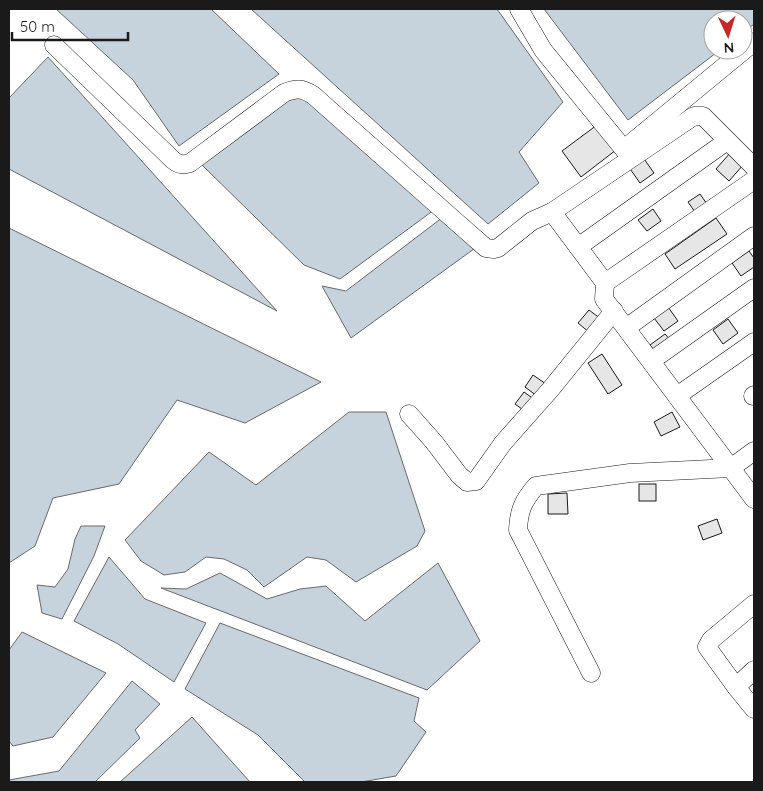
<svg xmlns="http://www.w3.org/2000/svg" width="763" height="791" viewBox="0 0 763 791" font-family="Quicksand,sans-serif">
<rect width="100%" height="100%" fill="#fff"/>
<!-- water -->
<g fill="#c6d2dc" stroke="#6a6a6a">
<polygon points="56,9 211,9 279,74 179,146 133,80"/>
<polygon points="251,9 497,9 563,102 519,152 539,183 488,224"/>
<polygon points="544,9 754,9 754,24 743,33 743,20 713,20 713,50 720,50 628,120"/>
<polygon points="48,57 277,311 9,169 9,98"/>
<polygon points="300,87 434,210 340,279 304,265 201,164"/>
<polygon points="447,214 478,246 351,338 322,286 346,291"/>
<polygon points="9,228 321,382 245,423 177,400 119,484 53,498 35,546 9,563"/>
<polygon points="349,412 386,412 425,531 417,546 356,582 326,560 307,557 264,587 247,570 224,559 206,557 185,572 164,575 141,561 125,540 209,452 256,485"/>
<polygon points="81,526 105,526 94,556 62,619 42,613 37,585 55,587 68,569 75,539"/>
<polygon points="109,557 145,599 206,623 174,682 118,644 74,621"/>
<polygon points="438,563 480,641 427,690 161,588 186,589 220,573 267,599 300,589 326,586 365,621"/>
<polygon points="220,623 419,698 414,721 426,732 396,776 361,782 305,782 258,735 185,689"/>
<polygon points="22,632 106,673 53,737 13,746 9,741 9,650"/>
<polygon points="132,681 160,704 135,730 140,738 95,782 9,782 9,780 59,771"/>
<polygon points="192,717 250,782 120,782"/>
</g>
<!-- building -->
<g fill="#e6e6e6" stroke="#1a1a1a">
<polygon points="597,125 616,150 581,177 562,151"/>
<polygon points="731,152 744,164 729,181 716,169"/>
<polygon points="642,156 654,173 640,183 628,166"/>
<polygon points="700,194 707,204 695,212 688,202"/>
<polygon points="653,209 661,221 647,231 638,220"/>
<polygon points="716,218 727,234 675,269 665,254"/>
<polygon points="749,251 754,258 754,267 741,276 732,263"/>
<polygon points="668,307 678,321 664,331 654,318"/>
<polygon points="589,310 601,319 590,333 578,323"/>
<polygon points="728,319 738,333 723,344 713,330"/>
<polygon points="665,334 672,342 657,354 650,345"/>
<polygon points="602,354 622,385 608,394 588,363"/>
<polygon points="533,375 546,384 537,396 525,387"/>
<polygon points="524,392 535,400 526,412 515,404"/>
<polygon points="672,412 680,427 661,436 654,422"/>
<rect x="639" y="484" width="17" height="17"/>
<polygon points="567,493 568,514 548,514 548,494"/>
<polygon points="717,519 722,533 703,540 698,526"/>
</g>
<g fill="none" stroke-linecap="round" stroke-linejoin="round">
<defs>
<g id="minor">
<polyline points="519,9 543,50 631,158"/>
<path d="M54,45L173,160C179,165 183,165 190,163L284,93C296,88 302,88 313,95L470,234L486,248L494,249L498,248L532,221L552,212L694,116H703L754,167"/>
<polyline points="624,149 754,42"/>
<polyline points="552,212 605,283 604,299 754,499"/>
<polyline points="578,247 727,141"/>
<polyline points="605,283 754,180"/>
<polyline points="626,328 754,236"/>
<polyline points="651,361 754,288"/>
<polyline points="677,396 754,342"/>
<polyline points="753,396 754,395"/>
<polyline points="409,414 434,442 459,475 467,482 476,481 503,443 550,390 614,311"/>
<polyline points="754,604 711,640 707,647 736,687 754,709"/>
<path d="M591,673L518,530C519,510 523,501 536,486L630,473L731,468L754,451"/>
<polyline points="736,687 754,670"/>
</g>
</defs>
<!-- minor casing -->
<use href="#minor" stroke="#1a1a1a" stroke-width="19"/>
<!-- minor -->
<use href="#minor" stroke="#fff" stroke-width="18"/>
</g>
<!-- border -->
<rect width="763" height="791" fill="none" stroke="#1a1a1a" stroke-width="20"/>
<!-- north arrow -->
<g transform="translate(728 35) rotate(176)"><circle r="24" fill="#ffffff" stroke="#a3a3a3"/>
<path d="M0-4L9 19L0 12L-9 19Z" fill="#c62828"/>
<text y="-8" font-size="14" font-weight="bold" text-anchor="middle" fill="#1a1a1a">N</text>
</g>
<!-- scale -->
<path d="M12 32v8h116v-8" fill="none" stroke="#1a1a1a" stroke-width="2.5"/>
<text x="20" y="32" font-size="15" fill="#1a1a1a" stroke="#ffffff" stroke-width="4" paint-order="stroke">50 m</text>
</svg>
